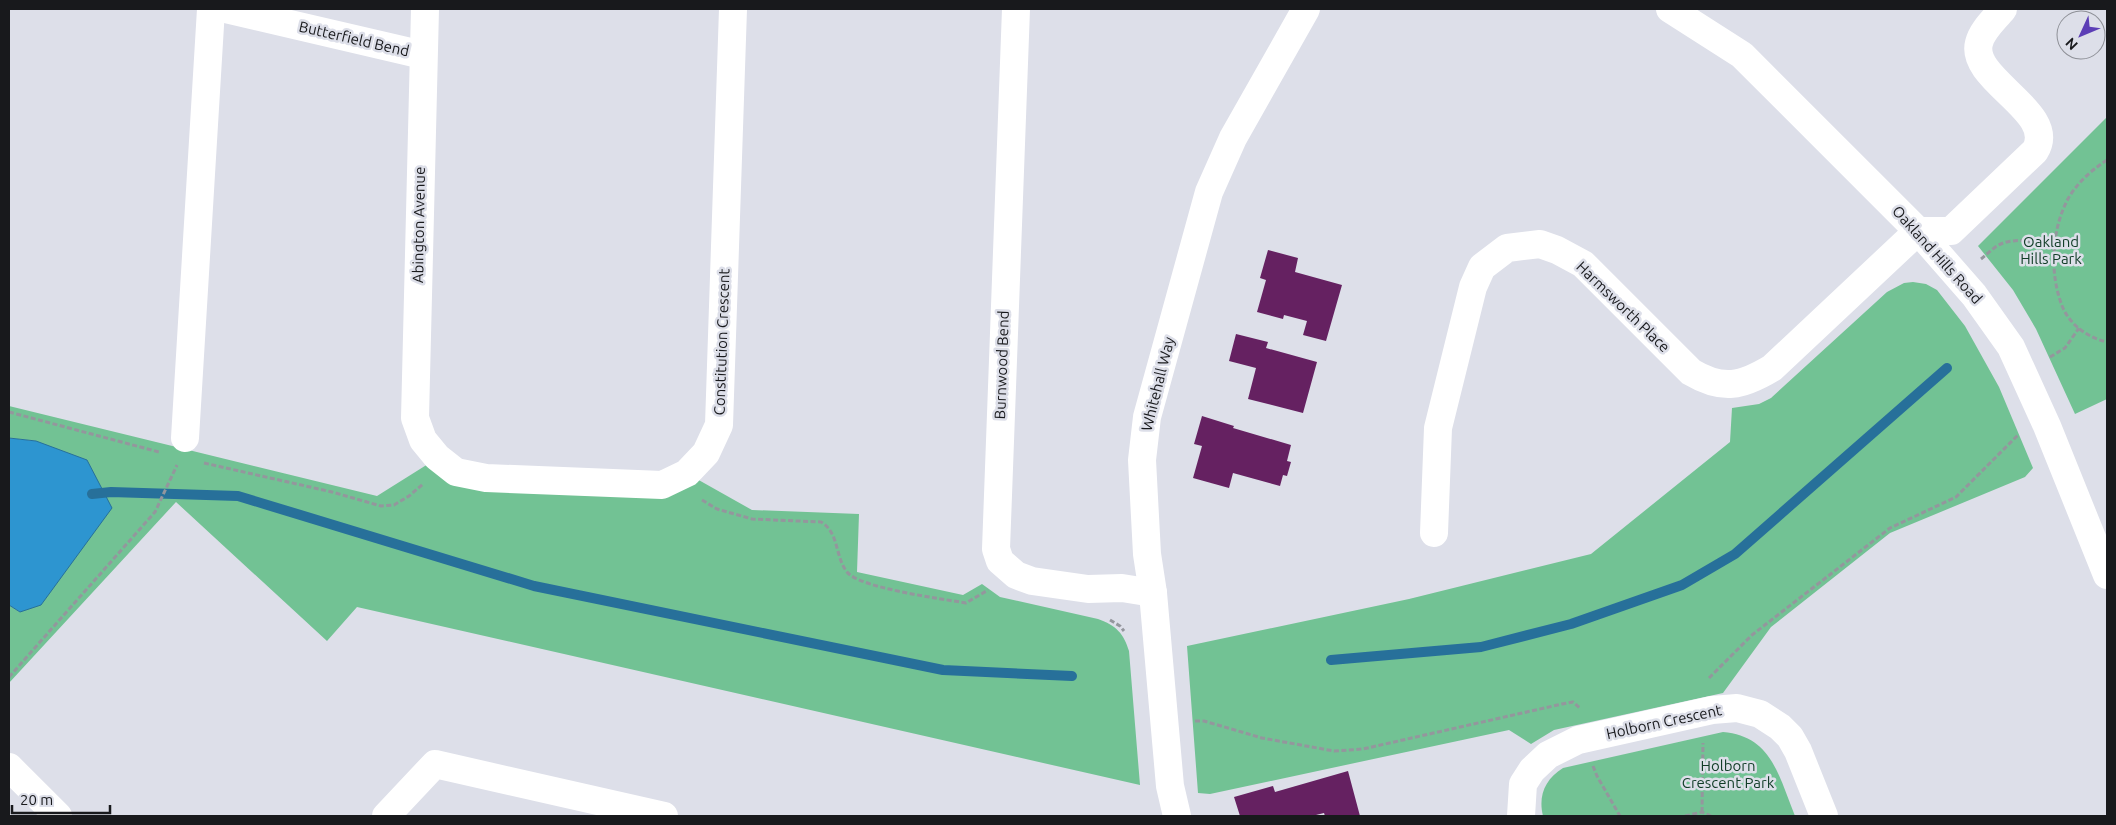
<svg xmlns="http://www.w3.org/2000/svg" width="2116" height="825" viewBox="0 0 2116 825" font-family="Ubuntu,sans-serif">
<rect width="100%" height="100%" fill="#dddfe9"/>
<!-- green -->
<g fill="#72c294">
<polygon points="2107,117 2107,399 2075,414 2036,329 2013,290 1978,246"/>
<polygon points="1913,282 1926,284 1937,290 1965,326 1999,387 2033,468 2025,477 1890,533 1771,627 1723,693 1554,730 1531,744 1509,730 1210,794 1198,793 1187,646 1409,599 1591,554 1730,442 1732,408 1759,404 1771,398 1887,292 1904,283"/>
<path d="M9,406L377,496L436,459L455,473L688,474L752,510L859,514L857,572L963,595L982,584L1000,597L1098,619C1116,625 1124,634 1129,651L1140,785L357,607L327,641L176,502L9,683V605L20,612L36,441L9,438Z"/>
<path d="M1723,732C1772,736 1779,777 1795,816H1543C1538,796 1545,779 1563,768Z"/>
</g>
<!-- water -->
<polygon fill="#2d95d0" stroke="#27709a" points="9,438 36,441 87,460 112,508 41,605 20,612 9,605"/>
<g fill="none" stroke-linecap="round" stroke-linejoin="round">
<!-- stream -->
<g stroke="#27709a" stroke-width="10">
<polyline points="92,494 111,492 238,496 534,586 943,670 1072,676"/>
<polyline points="1331,660 1481,647 1571,624 1682,585 1735,554 1947,368"/>
</g>
</g>
<!-- building -->
<g fill="#652161">
<polygon points="1268,250 1298,258 1295,272 1342,285 1326,341 1303,335 1307,321 1284,315 1283,319 1257,312 1266,280 1260,278"/>
<polygon points="1236,334 1268,342 1266,348 1317,362 1303,413 1248,399 1256,368 1229,361"/>
<polygon points="1202,416 1234,426 1233,428 1291,445 1287,461 1291,462 1287,476 1283,475 1280,486 1233,473 1229,488 1193,478 1202,446 1194,444"/>
<polygon points="1348,771 1360,816 1325,816 1324,813 1312,816 1240,816 1234,797 1273,786 1275,792"/>
</g>
<g fill="none" stroke-linecap="round" stroke-linejoin="round">
<!-- path -->
<g stroke="#94969d" stroke-width="3" stroke-dasharray="5 2.5" stroke-linecap="butt">
<path d="M2107,160C2092,170 2079,181 2069,197C2051,229 2049,275 2063,308C2071,326 2089,338 2107,342"/>
<path d="M1981,259C1986,255 1991,250 1997,246C2013,236 2037,242 2055,247"/>
<polyline points="2050,357 2065,348 2079,328"/>
<polyline points="9,412 159,452"/>
<polyline points="204,463 332,492 381,506 394,505 409,496 423,484"/>
<path d="M702,500L717,509L752,519L821,522C839,532 835,557 847,572C859,588 943,599 966,603L988,590"/>
<polyline points="1110,620 1120,626 1124,631"/>
<polyline points="9,677 155,512 177,465"/>
<polyline points="1709,678 1752,635 1890,528 1956,497 2018,435"/>
<polyline points="1195,721 1204,721 1262,738 1334,751 1363,749 1562,704 1573,702 1580,708"/>
<polyline points="1593,766 1597,776 1620,816"/>
<polyline points="1702,812 1703,743"/>
<polyline points="1685,816 1702,812 1711,816"/>
</g>
<!-- minor -->
<g stroke="#fff" stroke-width="28">
<polyline points="226,9 423,55"/>
<polyline points="425,9 415,418 423,440 437,457 456,472 486,478 662,485 687,473 706,453 719,425 733,9"/>
<polyline points="1016,9 996,549 1000,561 1016,575 1032,581 1088,589 1122,588 1153,593"/>
<polyline points="1670,9 1742,55 1918,231 1974,295 2011,347 2047,426 2107,575"/>
<polyline points="185,438 211,9"/>
<path d="M1434,533L1438,428L1473,287L1482,267L1507,248L1540,244L1557,250L1583,264L1691,372C1723,391 1742,386 1772,368L1918,231H1951L2035,151C2059,112 1969,80 1979,43C1982,30 1995,19 2003,9"/>
<polyline points="9,767 58,816"/>
<polyline points="386,816 435,764 664,816"/>
<polyline points="1177,816 1170,786 1153,593 1147,554 1142,460 1147,417 1209,192 1233,138 1306,9"/>
<polyline points="1521,816 1523,784 1532,770 1548,755 1578,740 1712,710 1737,708 1760,714 1780,727 1790,737 1798,751 1824,816"/>
</g>
</g>
<g text-anchor="middle" stroke-width="5" stroke-linejoin="round" paint-order="stroke">
<!-- street labels -->
<g font-size="15" fill="#18191c" stroke="#dddfe9">
<text transform="translate(354 39) rotate(13)" y="5">Butterfield Bend</text>
<text transform="translate(419 225) rotate(-89)" y="5">Abington Avenue</text>
<text transform="translate(1937 255) rotate(48)" y="5">Oakland Hills Road</text>
<text transform="translate(1623 307) rotate(44)" y="5">Harmsworth Place</text>
<text transform="translate(722 342) rotate(-88)" y="5">Constitution Crescent</text>
<text transform="translate(1002 365) rotate(-88)" y="5">Burnwood Bend</text>
<text transform="translate(1158 384) rotate(-76)" y="5">Whitehall Way</text>
<text transform="translate(1664 722) rotate(-12)" y="5">Holborn Crescent</text>
</g>
<!-- park labels -->
<g font-size="15" fill="#113d27" stroke="#dddfe9">
<text x="2051" y="247">Oakland<tspan x="2051" dy="17">Hills Park</tspan></text>
<text x="1728" y="771">Holborn<tspan x="1728" dy="17">Crescent Park</tspan></text>
</g>
</g>
<!-- border -->
<rect width="2116" height="825" fill="none" stroke="#18191c" stroke-width="20"/>
<!-- north arrow -->
<g transform="translate(2081 35) rotate(226)"><circle r="24" fill="#dddfe9" stroke="#8e9097"/>
<path d="M0-4L9 19L0 12L-9 19Z" fill="#5c3eb6"/>
<text y="-8" font-size="14" font-weight="bold" text-anchor="middle" fill="#18191c">N</text>
</g>
<!-- scale -->
<path d="M12 805v8h98v-8" fill="none" stroke="#18191c" stroke-width="2.5"/>
<text x="20" y="805" font-size="15" fill="#18191c" stroke="#dddfe9" stroke-width="4" paint-order="stroke">20 m</text>
</svg>
